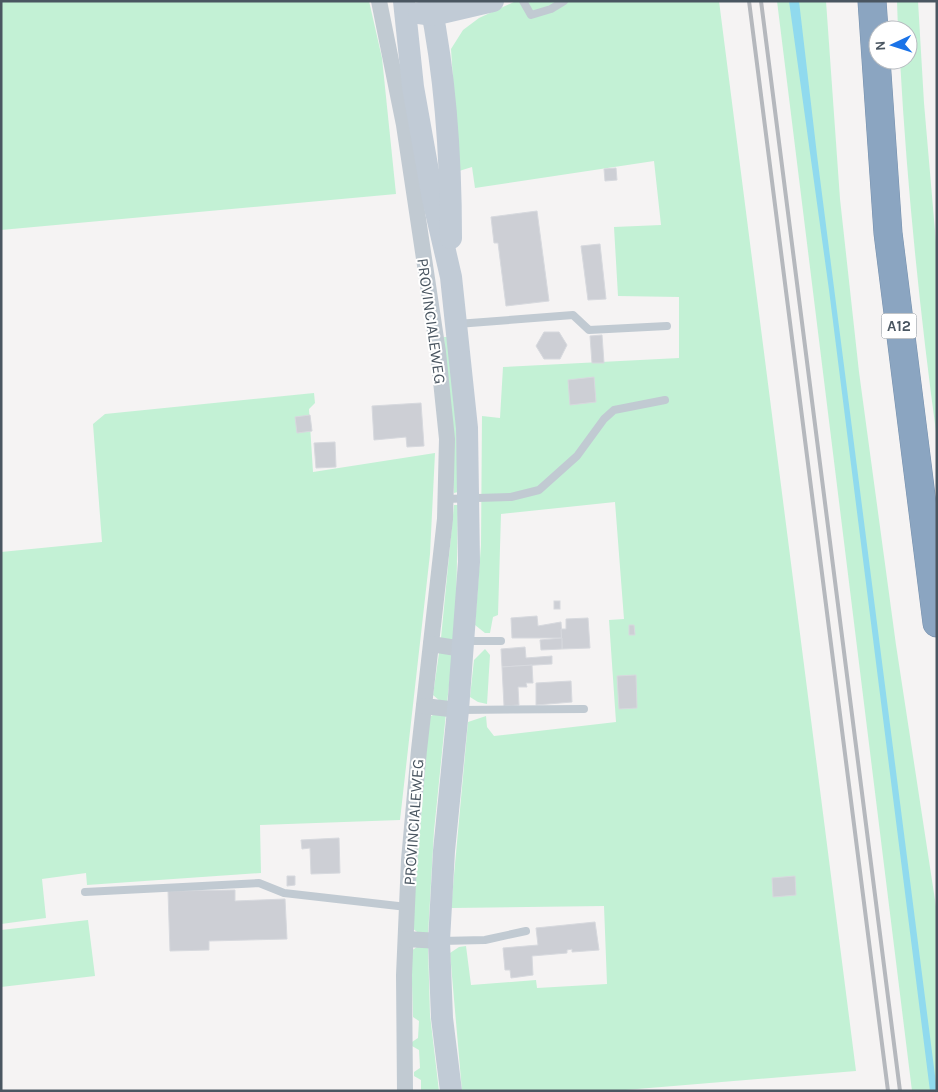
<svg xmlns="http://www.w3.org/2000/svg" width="938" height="1092" viewBox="0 0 938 1092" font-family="Karla,sans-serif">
<rect width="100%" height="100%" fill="#f5f3f3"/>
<!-- green -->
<g fill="#c3f1d5">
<polygon points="1,1 369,1 382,58 396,194 1,230"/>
<polygon points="516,1 719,1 856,1071 613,1091 462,1091 450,953 459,947 466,946 471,985 536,980 537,988 607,984 604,906 451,908 468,722 486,716 487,727 494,736 616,722 609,620 624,619 615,502 501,514 498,615 493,617 490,633 485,633 475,625 481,545 482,416 500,418 503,367 679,358 679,297 618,296 614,227 661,225 654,161 475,188 472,167 459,171 451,49 463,30 479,18"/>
<polygon points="777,1 826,1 840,199 859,372 896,645 937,913 937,1091 912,1091"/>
<path d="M897,1H918L924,103L937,254V439C920,314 907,187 900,60H908V30H898Z"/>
<polygon points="444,337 447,337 456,423 458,492 454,493"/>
<polygon points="314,393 315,403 309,409 313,472 435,453 430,554 400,820 260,825 261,873 87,885 86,873 42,879 46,918 1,924 1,552 102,542 93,424 105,414"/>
<polygon points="454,505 458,505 456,612 453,641 441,638"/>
<polygon points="485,649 490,655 487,704 478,702 470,697 474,660"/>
<polygon points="453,651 447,703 440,701 433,695 439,653"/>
<polygon points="439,712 446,713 434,831 428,935 421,935 412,928 429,717"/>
<polygon points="88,920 95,976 1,987 1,930"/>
<polygon points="420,945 428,946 430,1015 439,1091 421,1091 421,1080 414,1076 414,1072 420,1068 419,1050 412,1046 412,1042 418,1038 419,1021 413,1017 411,951"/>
</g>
<!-- water -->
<polygon fill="#90daee" points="789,1 799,1 817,155 937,1091 930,1091 829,290"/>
<!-- building -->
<g fill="#cdcfd5" stroke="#d7d9de">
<polygon points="616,168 617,180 605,181 604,169"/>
<polygon points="537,211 549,301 506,306 498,243 494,243 491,217"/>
<polygon points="600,244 606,299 588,300 581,246"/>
<polygon points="544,332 559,332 567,345 560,359 544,359 536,346"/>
<polygon points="602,335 604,363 592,363 590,336"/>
<polygon points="594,377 596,402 570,405 568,380"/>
<polygon points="421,403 424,446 407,447 406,437 374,440 372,406"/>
<polygon points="310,415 312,431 297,433 295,417"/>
<polygon points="335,442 336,467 316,468 314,443"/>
<rect x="554" y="601" width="6" height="8"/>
<polygon points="537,616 538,626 561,622 562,638 512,638 511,618"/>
<polygon points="588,618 590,648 562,649 561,629 566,629 566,619"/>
<polygon points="629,625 634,625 635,635 629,635"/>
<polygon points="562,638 562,649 541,650 540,640"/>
<polygon points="525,647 526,658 552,656 552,664 502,667 501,649"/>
<polygon points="532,665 533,683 526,683 527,687 518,687 519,705 504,706 502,667"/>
<polygon points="636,675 637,708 619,709 617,676"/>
<polygon points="571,681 572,702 536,705 536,683"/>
<polygon points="339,838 340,873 311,874 310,848 302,849 301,840"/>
<polygon points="287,876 295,876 295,885 287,886"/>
<polygon points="795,876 796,895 773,897 772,878"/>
<polygon points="235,890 235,901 285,899 287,939 209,941 209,950 170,951 168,891"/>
<polygon points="595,922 599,950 572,952 572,949 567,950 567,953 532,956 533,975 511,978 510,970 505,970 503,948 538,945 536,928"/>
</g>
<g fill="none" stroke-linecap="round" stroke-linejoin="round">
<defs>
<polyline id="highway" points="872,1 888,233 937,623"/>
</defs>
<!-- highway casing -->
<use href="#highway" stroke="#7690ad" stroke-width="29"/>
<!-- lane -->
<g stroke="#c1cad2" stroke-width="8">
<polyline points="523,1 531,15 551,9 564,1"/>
<polyline points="457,324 573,315 589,330 667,326"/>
<polyline points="445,499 511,497 539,490 577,456 604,419 614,410 665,400"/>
<polyline points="466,641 501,641"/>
<polyline points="459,710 584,709"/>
<polyline points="85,892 259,883 284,893 407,907"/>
<polyline points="441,941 485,940 526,931"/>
</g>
<!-- street -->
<g stroke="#c1cad2" stroke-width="16">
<polyline points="379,1 404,125 438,352 447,439 445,519 419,750 409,860 404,975 405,1091"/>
<polyline points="431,644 463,649"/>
<polyline points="424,706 458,710"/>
<polyline points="406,939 439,941"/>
</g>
<!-- secondary -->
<g stroke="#c1cbd6" stroke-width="22">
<polyline points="404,1 413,87 433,199 451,277 467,428 469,562 458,710 444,851 439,941 442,1018 451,1091"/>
<path d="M430,1C446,79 451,159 451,238"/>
<polyline points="419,13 433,15 493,1"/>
</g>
<!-- highway -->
<use href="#highway" stroke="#8ba5c1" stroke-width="28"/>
<!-- rail -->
<g stroke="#b5b8bd" stroke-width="4">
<polyline points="749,1 888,1091"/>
<polyline points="761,1 900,1091"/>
</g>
</g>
<g text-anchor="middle" stroke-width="4" stroke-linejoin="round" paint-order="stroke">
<!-- shield labels -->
<rect fill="#fff" stroke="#808990" stroke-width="1" x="881.5" y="313.5" width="35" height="25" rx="4"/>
<g font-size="15" font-weight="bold" fill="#4a5661">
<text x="899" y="331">A12</text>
</g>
<!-- street labels -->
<g font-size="16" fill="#4a5661" stroke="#fff">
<text transform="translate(432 321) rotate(82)" y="6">PROVINCIALEWEG</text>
<text transform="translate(413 822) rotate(-86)" y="6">PROVINCIALEWEG</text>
</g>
</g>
<!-- border -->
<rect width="938" height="1092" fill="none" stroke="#4a5661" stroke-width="5"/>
<!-- north arrow -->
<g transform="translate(893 45) rotate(266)"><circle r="24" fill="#ffffff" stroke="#b7bbc0"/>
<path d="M0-4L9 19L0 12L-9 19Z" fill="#1a73e8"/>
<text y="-8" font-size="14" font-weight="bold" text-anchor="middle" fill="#4a5661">N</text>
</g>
</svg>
